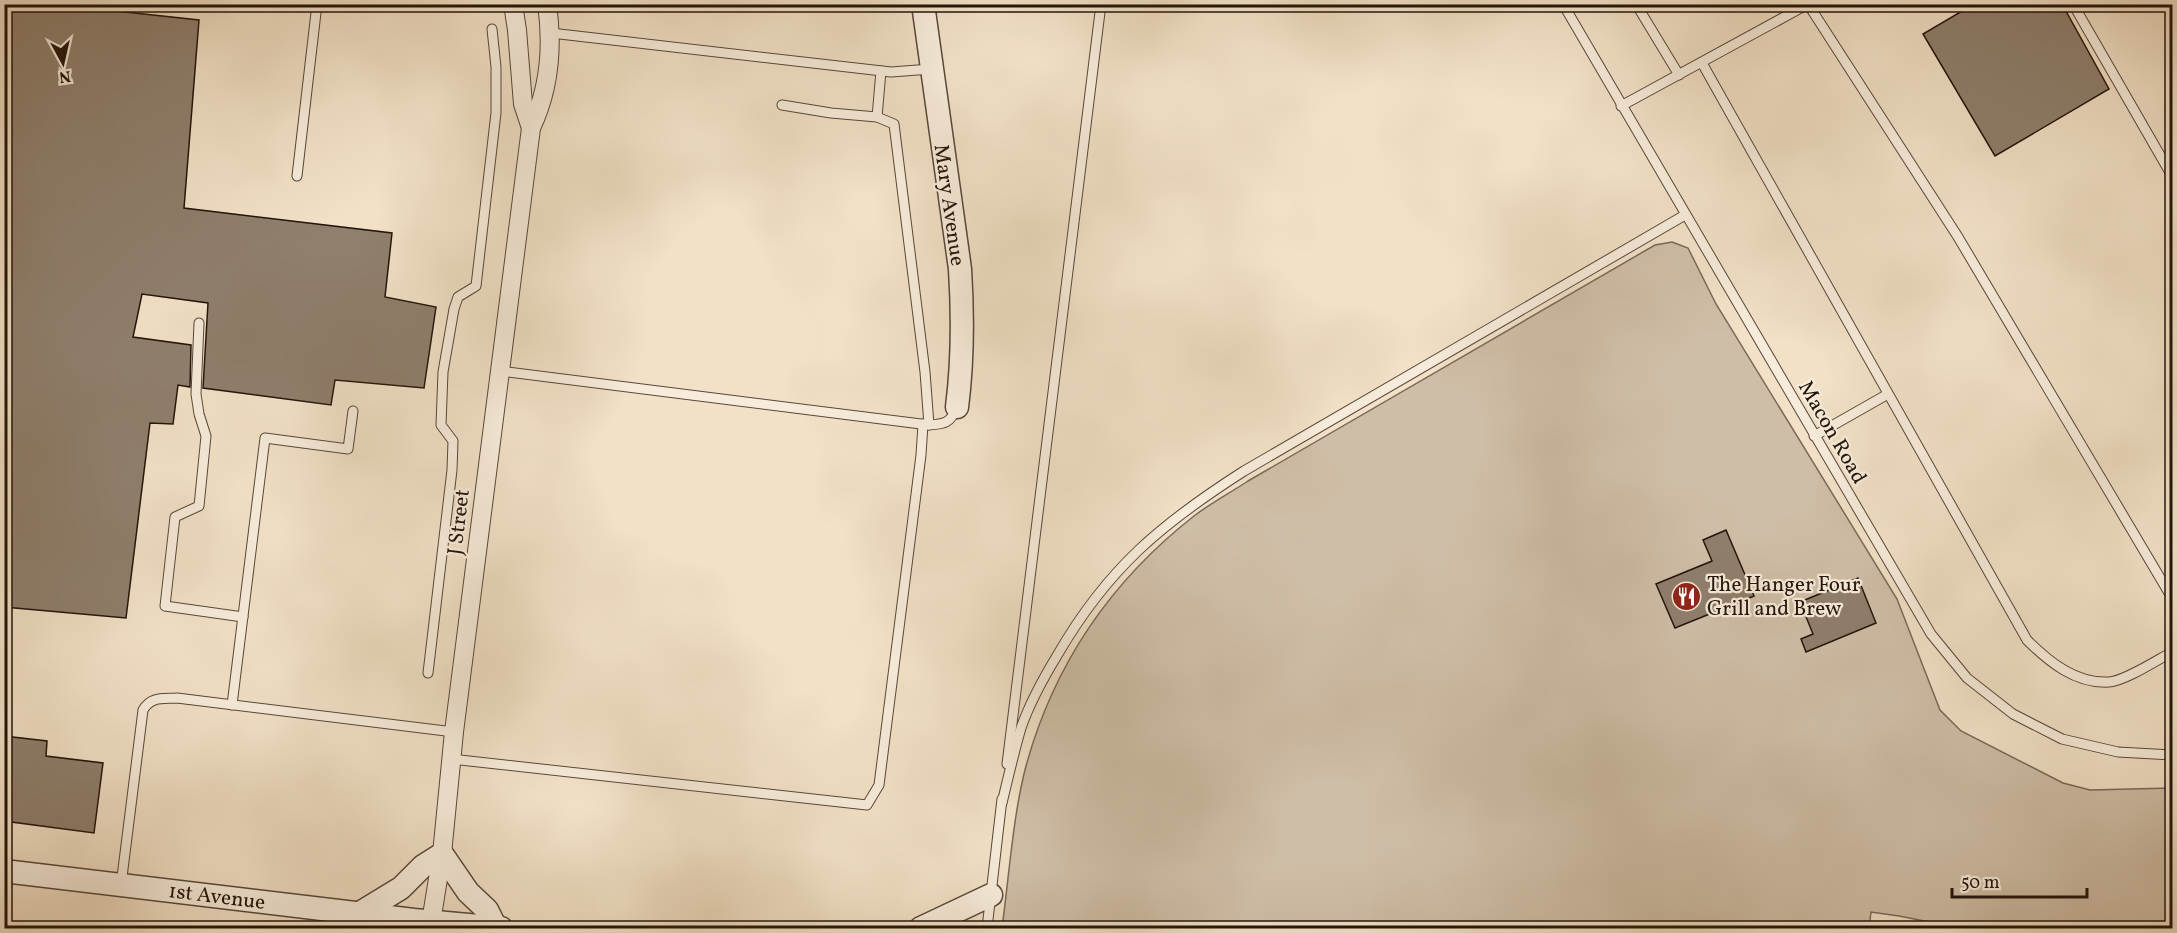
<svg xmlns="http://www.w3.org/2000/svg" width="2177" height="933" viewBox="0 0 2177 933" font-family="Vollkorn,serif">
<rect width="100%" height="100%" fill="#f2e1c7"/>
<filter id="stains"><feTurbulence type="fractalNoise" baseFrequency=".00333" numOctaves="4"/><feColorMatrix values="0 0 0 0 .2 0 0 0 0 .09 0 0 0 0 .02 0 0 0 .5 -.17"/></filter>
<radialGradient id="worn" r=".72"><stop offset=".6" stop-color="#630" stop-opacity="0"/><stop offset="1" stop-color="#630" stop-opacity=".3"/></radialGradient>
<!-- green -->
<path fill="#cfbea7" stroke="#796959" stroke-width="1.5" d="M1672,242L1688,248L1716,304L1897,599L1940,710L1961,731L2063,783L2090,790L2172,788V928H1960L1899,916L1871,912L1869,928H1002C1009,877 1013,815 1026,766C1054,664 1111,581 1194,516C1211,503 1230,493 1248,481L1655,245Z"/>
<!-- building -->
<g fill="#8f7f6d" stroke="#23140b" stroke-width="1.5">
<polygon points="4,4 51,4 199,20 184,208 392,233 385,297 436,307 424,388 335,380 331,405 203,388 208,303 142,294 133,337 191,345 190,387 178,385 173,424 150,423 126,618 4,607"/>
<polygon points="1974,4 2062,4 2109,89 1995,156 1923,34"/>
<polygon points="1726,530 1754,596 1675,628 1656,584 1712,561 1703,540"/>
<polygon points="1858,578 1876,623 1806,652 1801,639 1813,634 1800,602"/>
<polygon points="4,736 47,741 46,756 103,763 94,833 4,821"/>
</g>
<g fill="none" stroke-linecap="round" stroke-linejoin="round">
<defs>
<g id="service">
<polyline points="1563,4 1931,634 1967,678 2013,714 2062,739 2118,752 2172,755"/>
<polyline points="1636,4 1679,75"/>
<polyline points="2073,4 2172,176"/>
<polyline points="551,33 891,72 931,69"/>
<path d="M1702,63L2027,640C2049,662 2076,684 2109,682C2125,681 2157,660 2172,652"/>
<polyline points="782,105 831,113 877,117 894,124 925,372 929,425"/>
<polyline points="1621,106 1808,4 1958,237 2172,598"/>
<polyline points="877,117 881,71"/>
<polyline points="297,176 317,4"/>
<polyline points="199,323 196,394 199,414 206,436 199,506 175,517 165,606 243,617"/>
<path d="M500,371L929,425C945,424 950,423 957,408"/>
<polyline points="1814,436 1888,394"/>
<polyline points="428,673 452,470 453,441 441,425 443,372 454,309 458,297 476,286 496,113 496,67 492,29"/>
<polyline points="232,705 265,438 348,449 353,411"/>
<polyline points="451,759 867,805 879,785 921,455 923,424"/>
<polyline points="1007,764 1101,4"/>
<path d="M1002,803C1008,778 1014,752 1021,728C1030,702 1044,677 1058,654C1108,568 1161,524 1244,471L1685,215"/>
<path d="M121,885L143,710C151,696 163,699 177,698L454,732"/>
<polyline points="987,928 1002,799"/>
</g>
<g id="minor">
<polyline points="513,4 517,30 523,104 531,128"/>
<path d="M431,922L442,854L454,732L531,128C549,90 553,46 547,4"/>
</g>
<g id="tertiary">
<path d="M923,4L960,269C963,316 963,360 957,407"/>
<polyline points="4,871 414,920 501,928"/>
<polyline points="360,913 401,888 423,866 442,854 468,892 487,910 496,928"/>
<polyline points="921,928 991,895"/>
</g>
</defs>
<!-- service casing -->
<use href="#service" stroke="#57473a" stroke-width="11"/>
<!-- minor casing -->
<use href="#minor" stroke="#57473a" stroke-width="20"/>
<!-- tertiary casing -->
<use href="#tertiary" stroke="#57473a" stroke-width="25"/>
<!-- service -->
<use href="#service" stroke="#f7ecdb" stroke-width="9"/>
<!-- minor -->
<use href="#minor" stroke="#f7ecdb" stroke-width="18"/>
<!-- tertiary -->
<use href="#tertiary" stroke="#f7ecdb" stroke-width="22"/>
</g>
<!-- icons -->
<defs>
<symbol id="restaurant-disc" viewBox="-11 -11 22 22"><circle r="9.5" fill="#8f2418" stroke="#f7ecdb"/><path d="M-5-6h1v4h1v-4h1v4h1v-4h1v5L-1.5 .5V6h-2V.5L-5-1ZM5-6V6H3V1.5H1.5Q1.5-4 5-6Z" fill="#fff"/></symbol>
</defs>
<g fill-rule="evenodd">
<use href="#restaurant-disc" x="1670" y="580" width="33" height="33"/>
</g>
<g text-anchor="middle" stroke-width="4.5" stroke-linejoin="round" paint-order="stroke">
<!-- street labels -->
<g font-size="21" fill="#23140b" stroke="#f7ecdb">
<text transform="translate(950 205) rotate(82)" y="7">Mary Avenue</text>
<text transform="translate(1833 432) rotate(60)" y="7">Macon Road</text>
<text transform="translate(458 522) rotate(-83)" y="7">J Street</text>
<text transform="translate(217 896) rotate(7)" y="7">1st Avenue</text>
</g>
<!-- poi labels -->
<g font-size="21" fill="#23140b" stroke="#f7ecdb" text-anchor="start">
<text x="1707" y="591">The Hanger Four<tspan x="1707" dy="24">Grill and Brew</tspan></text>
</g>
</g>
<!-- margin -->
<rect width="2177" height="933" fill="none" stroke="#f2e1c7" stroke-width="24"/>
<rect x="6" y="6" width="2165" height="921" fill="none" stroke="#23140b" stroke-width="3"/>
<rect x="12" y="12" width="2153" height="909" fill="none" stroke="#23140b" stroke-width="1.5"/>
<!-- north arrow -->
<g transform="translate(63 63) rotate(172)" stroke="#f7ecdb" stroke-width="4.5" paint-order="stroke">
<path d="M0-4.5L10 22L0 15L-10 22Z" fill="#23140b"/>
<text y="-9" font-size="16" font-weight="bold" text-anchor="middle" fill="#23140b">N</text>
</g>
<!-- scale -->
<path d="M1952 888v9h135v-9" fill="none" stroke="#23140b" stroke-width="3"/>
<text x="1961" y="888" font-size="18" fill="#23140b" stroke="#f7ecdb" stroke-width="4.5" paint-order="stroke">50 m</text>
<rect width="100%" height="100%" filter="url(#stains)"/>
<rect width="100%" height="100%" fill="url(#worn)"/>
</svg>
